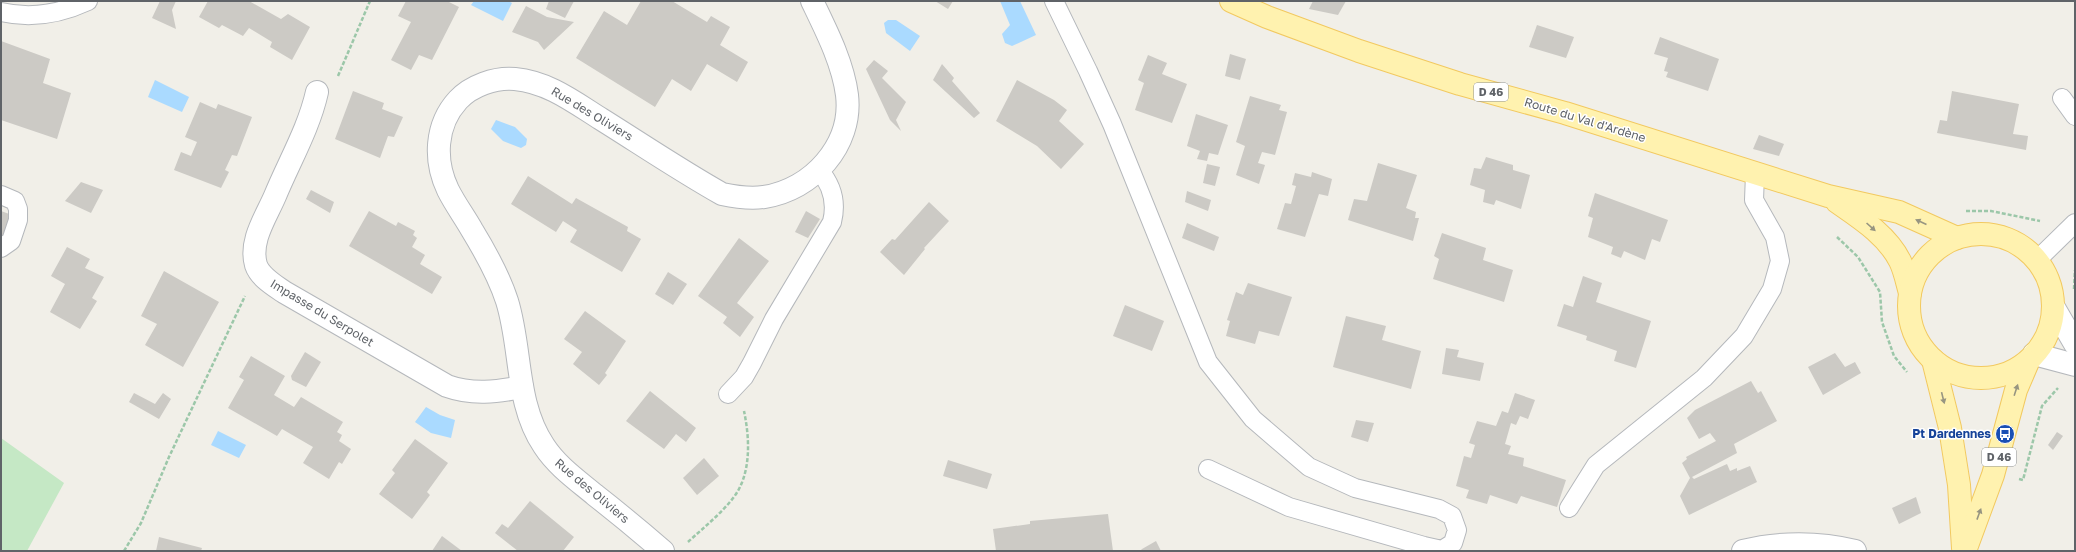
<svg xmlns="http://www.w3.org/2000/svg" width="2076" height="552" viewBox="0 0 2076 552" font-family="'Golos Text',sans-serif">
<rect width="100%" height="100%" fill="#f1efe8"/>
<!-- green -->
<polygon fill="#c5e8c5" points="1,438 64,483 27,551 1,551"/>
<!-- water -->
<g fill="#aadaff">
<polygon points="474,1 508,1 512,3 503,21 471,5"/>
<polygon points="1000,1 1020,1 1036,35 1012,46 1005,43 1002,34 1010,25"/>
<polygon points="888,20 896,20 920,36 910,51 886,33 884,23"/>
<polygon points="155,80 189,97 182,112 148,97"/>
<polygon points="496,120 515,127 527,139 526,145 521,148 503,141 491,129"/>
<polygon points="426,407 440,415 455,420 451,438 431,433 415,422"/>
<polygon points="218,431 246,445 239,458 211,445"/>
</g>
<!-- building -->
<g fill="#cccac5">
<polygon points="160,1 176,1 172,10 176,29 152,18"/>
<polygon points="208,1 249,1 281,19 288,14 310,27 292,60 270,47 272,42 249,28 243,36 222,25 219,28 199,17"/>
<polygon points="406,1 447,1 459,7 432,60 419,55 411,70 391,60 411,22 398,16"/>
<polygon points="549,1 574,1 565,18 546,9"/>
<polygon points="641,1 672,1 707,22 711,16 730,27 720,45 748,62 737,82 707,64 691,91 672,79 655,107 576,58 604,11 627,25"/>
<polygon points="935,1 953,1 948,9"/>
<polygon points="1313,1 1346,1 1338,15 1309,9"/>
<polygon points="526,6 547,17 574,22 544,50 538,42 512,32"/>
<polygon points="1537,25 1574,37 1566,58 1529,47"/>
<polygon points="1660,37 1719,59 1708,91 1666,77 1668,72 1664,71 1668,58 1654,54"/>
<polygon points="1,41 50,59 43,83 71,93 57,139 1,120"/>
<polygon points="1230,54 1246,59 1240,80 1225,76"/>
<polygon points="1148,55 1167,63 1162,74 1187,84 1172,123 1135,110 1144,83 1138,80"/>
<polygon points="874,60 888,71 882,78 906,102 896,120 901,131 890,120 866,69"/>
<polygon points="942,64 954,78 952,81 980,113 974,118 933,80"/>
<polygon points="1017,80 1054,100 1067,110 1059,121 1084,144 1061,169 1037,146 996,121"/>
<polygon points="353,91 384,103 382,109 403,117 394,137 388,136 380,158 335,139"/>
<polygon points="1952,91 2019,104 2013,134 2028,136 2026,150 1937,133 1940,120 1947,121"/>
<polygon points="1250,96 1281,105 1279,110 1287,112 1275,155 1262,152 1258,163 1265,165 1259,184 1236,175 1245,146 1236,142"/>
<polygon points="200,102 216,109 218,104 252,117 237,156 232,155 225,170 229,172 221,188 174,170 181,152 191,156 197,142 185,137"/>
<polygon points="1196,114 1228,125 1218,155 1209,153 1207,161 1197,159 1200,151 1187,146"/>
<polygon points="1759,135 1784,144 1779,156 1753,149"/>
<polygon points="1486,157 1513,165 1513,170 1530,175 1521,209 1496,200 1494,205 1483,202 1485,190 1470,185 1474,168 1481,169"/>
<polygon points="1378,163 1417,175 1406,208 1416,212 1415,218 1419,218 1413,241 1348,220 1354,199 1367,201"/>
<polygon points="1207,164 1220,167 1215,186 1203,183"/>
<polygon points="1312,172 1332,179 1328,196 1319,194 1305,237 1277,229 1285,203 1291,204 1296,186 1292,185 1295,173 1311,177"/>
<polygon points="528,176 572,204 576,198 628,227 627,231 641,239 622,272 570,242 577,230 563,221 556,232 511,204"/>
<polygon points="81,182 103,190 91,213 65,201"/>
<polygon points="311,190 334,202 330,213 306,199"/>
<polygon points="1187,191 1211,200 1208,211 1185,202"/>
<polygon points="1595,193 1668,220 1660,242 1652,239 1645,260 1624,251 1621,258 1611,254 1613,247 1588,237 1593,218 1588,216"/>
<polygon points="929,202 949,221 924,248 925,249 904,275 880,252 892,239 895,240"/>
<polygon points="1,211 12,215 4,237 1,236"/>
<polygon points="369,211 396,226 398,222 415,231 413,235 417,238 412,247 425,255 420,264 442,277 432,294 349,246"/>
<polygon points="806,211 820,219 808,238 795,232"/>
<polygon points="1187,223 1219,237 1214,251 1182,238"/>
<polygon points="1442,233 1486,248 1483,260 1513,270 1504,302 1433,279 1439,259 1434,256"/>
<polygon points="739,238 769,261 737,303 754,317 740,337 723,323 727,317 698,296"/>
<polygon points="67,247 90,259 85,268 104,277 92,298 97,301 80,329 50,312 65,284 51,276"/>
<polygon points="164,271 219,302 183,367 145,345 157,324 141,316"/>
<polygon points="668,272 687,284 673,305 655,294"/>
<polygon points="1583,276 1602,283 1596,302 1651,321 1636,368 1614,361 1617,351 1586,340 1587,336 1557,326 1564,304 1573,307"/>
<polygon points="1248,283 1292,297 1279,336 1259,331 1255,344 1226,336 1230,321 1227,320 1236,292 1243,295"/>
<polygon points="1125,305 1164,321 1152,351 1113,336"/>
<polygon points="585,311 626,341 605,373 607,375 599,385 573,364 582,352 564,339"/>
<polygon points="1346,316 1386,326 1382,340 1421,351 1411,389 1333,367"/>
<polygon points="1446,348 1459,350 1457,357 1484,363 1480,381 1442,374"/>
<polygon points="305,352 321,362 306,387 292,380 291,376"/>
<polygon points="1835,353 1845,367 1855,362 1861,373 1823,395 1808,367"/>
<polygon points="251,356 285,376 274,395 294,407 301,397 343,422 337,432 342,435 339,441 351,449 342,464 339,462 329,479 303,463 313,447 282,429 277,436 228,408 244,380 239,377"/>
<polygon points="1751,381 1758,393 1761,391 1777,421 1734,444 1737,453 1692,477 1694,479 1727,464 1730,471 1737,468 1737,471 1750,466 1757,482 1689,515 1680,496 1690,478 1682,463 1687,459 1686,457 1716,441 1710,433 1699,439 1687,418 1695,410"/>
<polygon points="650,391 696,428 686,442 676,434 664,449 626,421"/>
<polygon points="134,393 155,404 163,393 171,399 159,419 129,402"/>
<polygon points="1515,393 1535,400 1528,419 1520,416 1516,425 1511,423 1505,444 1511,446 1508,454 1524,458 1523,466 1566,480 1557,507 1521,496 1517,504 1490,495 1487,504 1466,498 1469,490 1456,486 1464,456 1471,458 1475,445 1469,443 1477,421 1496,426 1502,411 1508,413"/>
<polygon points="1356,420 1374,423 1368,442 1351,437"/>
<polygon points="2057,432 2063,436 2053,450 2048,445"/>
<polygon points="415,439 448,463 427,492 430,495 412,519 379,494 395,473 392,470"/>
<polygon points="704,458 719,476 697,495 683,478"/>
<polygon points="948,460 992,474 987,489 943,476"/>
<polygon points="1916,497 1921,513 1899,524 1892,508"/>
<polygon points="530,501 574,537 563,551 518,551 495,533 502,524 508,528"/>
<polygon points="1108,514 1113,551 996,551 993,529 1030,524 1030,521"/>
<polygon points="442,536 462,551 432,551"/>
<polygon points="159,537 202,548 201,551 156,551"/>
<polygon points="1156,541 1161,551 1140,551 1142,549"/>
</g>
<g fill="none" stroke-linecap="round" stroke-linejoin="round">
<defs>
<g id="lane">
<polyline points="1054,1 1088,71 1112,124 1208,362 1253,419 1309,467 1355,488 1439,509 1452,516 1457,530 1453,543 1442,550 1424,546 1289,507 1208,469"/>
<path d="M1,12C31,19 60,14 88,1"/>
<polyline points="2062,98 2075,116"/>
<polyline points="1,195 15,201 18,209 18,220 11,241 1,248"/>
<polyline points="2037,260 2075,223"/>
<path d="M728,394L744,377L752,363L774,319L832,222C837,202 832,185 819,170"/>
<polyline points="1569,508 1596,465 1704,378 1744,336 1772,289 1780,261 1775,237 1754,200 1755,174"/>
</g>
<g id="street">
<path d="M317,92C309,128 289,162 275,196C266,217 249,241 256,265C260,277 274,285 284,292L447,386C472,395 497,392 522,387"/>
<polyline points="2053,306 2075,344"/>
<polyline points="2034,354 2075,365"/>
<path d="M663,551C641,532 618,513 595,495C577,480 557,466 544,446C515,403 522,349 507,301C499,276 486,253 472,230C464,216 455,204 448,190C434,161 435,125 458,100C471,86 495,77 515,79C548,82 574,102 601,119C641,144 681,171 722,194C736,197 750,199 764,197C812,190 853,145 847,95C843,63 826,30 812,1"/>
<path d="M1743,551C1779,542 1819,542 1855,551"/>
</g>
<g id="primary">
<polyline points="1231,1 1267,17 1359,51 1460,84 1565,113 1828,196 1899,212 1957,238"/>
<path d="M1837,202C1860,218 1887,235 1900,261C1905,271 1907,283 1910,293"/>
<circle cx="1981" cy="306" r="72"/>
<polyline points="1933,360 1950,428 1959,485 1963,548"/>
<polyline points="1965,551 1993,475 2016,390 2028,362"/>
</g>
</defs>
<!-- lane casing -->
<use href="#lane" stroke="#b5b8bc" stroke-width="20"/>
<!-- street casing -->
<use href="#street" stroke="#b5b8bc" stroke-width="24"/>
<!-- primary casing -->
<use href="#primary" stroke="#f2c960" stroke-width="24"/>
<!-- path -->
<g stroke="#9cc7a9" stroke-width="2.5" stroke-dasharray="4 2" stroke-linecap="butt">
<polyline points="338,76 370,1"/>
<polyline points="1966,211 1991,211 2040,221"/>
<polyline points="1837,237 1858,257 1880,292 1882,322 1894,356 1907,372"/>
<polyline points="2074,289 2075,270"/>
<polyline points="2019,479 2023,480 2042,406 2058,388"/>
<path d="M688,542C704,527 731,506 740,487C751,464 749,435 744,411"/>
<polyline points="124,551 141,523 169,457 245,296"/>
</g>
<!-- lane -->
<use href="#lane" stroke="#fff" stroke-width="18"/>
<!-- street -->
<use href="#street" stroke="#fff" stroke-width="22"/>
<!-- primary -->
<use href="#primary" stroke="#fff2af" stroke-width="22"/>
</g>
<!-- one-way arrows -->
<defs><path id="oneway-solid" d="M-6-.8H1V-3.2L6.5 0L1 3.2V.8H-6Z"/></defs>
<g fill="#979581">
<use href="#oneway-solid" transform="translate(1921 222) rotate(-156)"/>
<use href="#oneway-solid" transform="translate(1871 227) rotate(42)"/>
<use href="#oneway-solid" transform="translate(2016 390) rotate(-72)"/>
<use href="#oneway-solid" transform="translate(1943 398) rotate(76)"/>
<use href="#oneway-solid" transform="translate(1979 514) rotate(-70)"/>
</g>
<!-- icons -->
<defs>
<symbol id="bus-disc" viewBox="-11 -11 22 22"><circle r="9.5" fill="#1a4fb4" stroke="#fff"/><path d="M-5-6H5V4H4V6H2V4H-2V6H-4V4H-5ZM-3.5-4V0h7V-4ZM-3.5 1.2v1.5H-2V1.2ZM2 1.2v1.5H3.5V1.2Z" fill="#fff"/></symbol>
</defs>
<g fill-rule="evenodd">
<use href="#bus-disc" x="1994" y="423" width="22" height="22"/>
</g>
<g text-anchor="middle" stroke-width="3" stroke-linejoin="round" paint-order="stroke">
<!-- shield labels -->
<g fill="#fff" stroke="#8f9295" stroke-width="1">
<rect x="1474" y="83" width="34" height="18" rx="3"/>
<rect x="1982" y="448" width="34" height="18" rx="3"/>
</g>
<g font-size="11" font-weight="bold" fill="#5f6368">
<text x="1491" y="96">D 46</text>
<text x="1999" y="461">D 46</text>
</g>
<!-- street labels -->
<g font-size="12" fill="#5f6368" stroke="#fff">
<text transform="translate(592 114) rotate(31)" y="4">Rue des Oliviers</text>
<text transform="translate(1585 120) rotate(17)" y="4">Route du Val d'Ardène</text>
<text transform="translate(322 313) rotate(31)" y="4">Impasse du Serpolet</text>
<text transform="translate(592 491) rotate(40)" y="4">Rue des Oliviers</text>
</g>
<!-- transit labels -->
<g font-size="12" font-weight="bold" fill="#164399" stroke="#fff" text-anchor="end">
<text x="1991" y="438">Pt Dardennes</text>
</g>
</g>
<!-- border -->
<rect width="2076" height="552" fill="none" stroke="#5f6368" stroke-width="4"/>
</svg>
